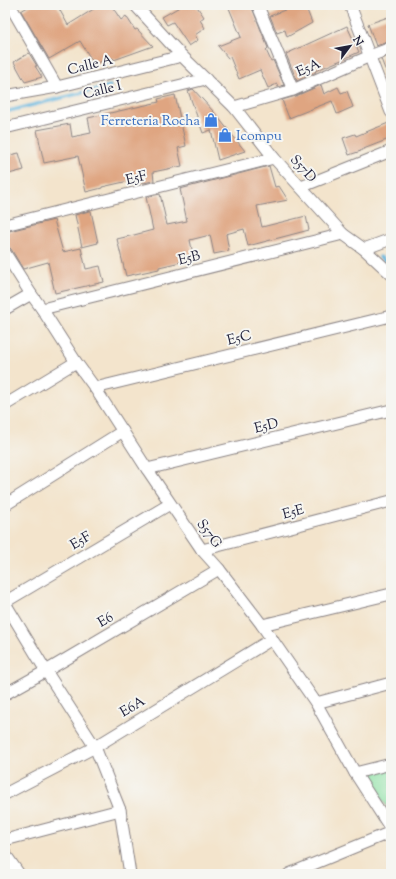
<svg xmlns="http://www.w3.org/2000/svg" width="396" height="879" viewBox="0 0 396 879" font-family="'Sorts Mill Goudy',serif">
<rect width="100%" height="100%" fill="#f6f6f2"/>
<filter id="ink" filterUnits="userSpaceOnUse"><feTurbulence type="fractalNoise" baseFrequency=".025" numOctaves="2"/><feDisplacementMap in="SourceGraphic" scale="8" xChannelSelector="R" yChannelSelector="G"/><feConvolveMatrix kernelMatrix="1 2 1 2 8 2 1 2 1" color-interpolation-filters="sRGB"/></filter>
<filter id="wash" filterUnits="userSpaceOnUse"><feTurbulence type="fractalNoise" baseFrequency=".012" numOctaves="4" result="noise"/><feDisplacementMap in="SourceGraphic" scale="16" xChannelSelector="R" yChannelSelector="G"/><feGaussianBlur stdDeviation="0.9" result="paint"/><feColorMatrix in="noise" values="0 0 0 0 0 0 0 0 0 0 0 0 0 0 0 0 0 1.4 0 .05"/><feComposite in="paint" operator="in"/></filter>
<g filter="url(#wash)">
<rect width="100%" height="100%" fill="#f3e4cc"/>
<!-- green -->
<polygon fill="#8ce1a4" stroke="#578270" points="391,764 391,812 361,772"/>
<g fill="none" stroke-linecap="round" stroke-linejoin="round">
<!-- stream -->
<g stroke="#63b6de" stroke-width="3.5">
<polyline points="5,112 110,86"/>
<polyline points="380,257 391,265"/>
</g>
</g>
<g id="blocks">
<!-- building -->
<g fill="#dfa581">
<polygon points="31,5 57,5 68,25 100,5 111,5 121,20 126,16 135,30 137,29 153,46 114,60 113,58 94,64 80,41 49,59 21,11"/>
<polygon points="183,5 196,5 204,17 200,20 205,28 195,35 198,40 189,46 173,22 167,25 162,17"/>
<polygon points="237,5 251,5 268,48 266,50 271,61 273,60 284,85 278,87 277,84 268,88 260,70 239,79 230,57 228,58 218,46 241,37 229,8"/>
<polygon points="285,5 305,5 312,23 287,37 285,30 277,33 270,16 287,9"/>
<polygon points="391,16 391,41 376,46 368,24"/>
<polygon points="347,26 359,52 339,61 315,71 316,72 297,81 286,54"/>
<polygon points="29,53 37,66 35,66 42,77 25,82 14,62"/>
<polygon points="391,55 391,82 390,82 381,59"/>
<polygon points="321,85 324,94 338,87 341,93 347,91 353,107 337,114 332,101 289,118 282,100 296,96"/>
<polygon points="193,89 213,111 245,151 218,160 211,130 203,133 188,91"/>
<polygon points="175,95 186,146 178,148 182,166 153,172 154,181 143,183 142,178 102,187 102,188 86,192 78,156 44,163 37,130 70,124 72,137 91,133 88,118 159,102 158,99"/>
<polygon points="391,122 391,134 389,139 361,150 361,151 349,155 343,138 355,134 356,136"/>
<polygon points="19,153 24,170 5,175 5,156"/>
<polygon points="269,166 275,187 279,186 288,200 257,206 262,227 306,216 309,230 248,246 244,229 226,234 229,251 214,254 210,235 190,240 194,259 159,267 159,269 126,276 117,239 134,235 153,230 146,197 160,194 167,225 187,221 180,189"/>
<polygon points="89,211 91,211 98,243 82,247 75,215"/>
<polygon points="54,220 63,252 81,248 86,269 100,266 104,282 55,293 48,262 23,269 11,249 9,247 5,246 5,232"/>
</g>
</g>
</g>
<g filter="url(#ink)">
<use href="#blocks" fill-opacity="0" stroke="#8a8384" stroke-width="1"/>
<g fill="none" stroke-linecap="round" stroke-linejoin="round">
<defs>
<g id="minor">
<polyline points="10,5 57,87"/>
<polyline points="135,5 182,56 234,107 274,158 343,234 364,249 391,274"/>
<polyline points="350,5 391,112"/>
<polyline points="258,6 293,90"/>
<polyline points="5,96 57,87 182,56"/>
<polyline points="234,107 293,90 370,56 391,48"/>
<polyline points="5,128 206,79"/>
<polyline points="301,187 391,151"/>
<polyline points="5,225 274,158"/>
<polyline points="364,249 391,239"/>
<polyline points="5,253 31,294 42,309 76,362 95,388 147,469 202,550 219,569 262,625 316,703 355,773 391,829"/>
<polyline points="5,309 31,294"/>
<polyline points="42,309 343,234"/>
<polyline points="95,388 391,316"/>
<polyline points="5,405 76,362"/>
<polyline points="147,469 391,410"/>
<polyline points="5,505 123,431"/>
<polyline points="202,550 391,501"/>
<polyline points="5,602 170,504"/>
<polyline points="5,603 46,671 95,747 120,810 130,874"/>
<polyline points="262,625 391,594"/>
<polyline points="5,694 46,671 219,569"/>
<polyline points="316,703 391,683"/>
<polyline points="355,773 391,764"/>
<polyline points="5,794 95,747 272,639"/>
<polyline points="5,840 120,810"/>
<polyline points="5,854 19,874"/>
<polyline points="289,874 391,832"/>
</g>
</defs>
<!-- minor casing -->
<use href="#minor" stroke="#8a8384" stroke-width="13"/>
<!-- minor -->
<use href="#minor" stroke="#fff" stroke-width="11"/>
</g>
</g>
<!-- icons -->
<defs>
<symbol id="shop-bare" viewBox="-9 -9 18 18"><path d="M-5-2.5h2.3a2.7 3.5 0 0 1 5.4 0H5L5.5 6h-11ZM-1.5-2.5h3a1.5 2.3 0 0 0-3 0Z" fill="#3f7fe0" stroke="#f6f6f2" stroke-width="2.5" paint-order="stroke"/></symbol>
</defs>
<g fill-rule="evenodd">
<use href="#shop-bare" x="201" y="110" width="20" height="20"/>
<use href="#shop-bare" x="215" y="125" width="20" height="20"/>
</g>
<g text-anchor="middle" stroke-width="4" stroke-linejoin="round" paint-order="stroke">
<!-- street labels -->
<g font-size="14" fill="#22223b" stroke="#f6f6f2">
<text transform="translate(90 64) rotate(-14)" y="5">Calle A</text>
<text transform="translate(308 67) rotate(-24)" y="5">E5A</text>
<text transform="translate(102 89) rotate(-14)" y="5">Calle I</text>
<text transform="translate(304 168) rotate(48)" y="5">S57D</text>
<text transform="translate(136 177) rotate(-14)" y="5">E5F</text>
<text transform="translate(189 257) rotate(-14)" y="5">E5B</text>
<text transform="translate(239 337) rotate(-14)" y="5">E5C</text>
<text transform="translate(266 425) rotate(-14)" y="5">E5D</text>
<text transform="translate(293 511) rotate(-15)" y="5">E5E</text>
<text transform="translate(210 533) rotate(53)" y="5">S57G</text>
<text transform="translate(80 540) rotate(-31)" y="5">E5F</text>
<text transform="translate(105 619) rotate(-31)" y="5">E6</text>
<text transform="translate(132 706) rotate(-31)" y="5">E6A</text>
</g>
<!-- shop labels -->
<g font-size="14" fill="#366cbe" stroke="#f6f6f2" text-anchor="end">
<text x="200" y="125">Ferreteria Rocha</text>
<text x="236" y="140" text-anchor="start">Icompu</text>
</g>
</g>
<!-- margin -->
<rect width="396" height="879" fill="none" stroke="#f6f6f2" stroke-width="20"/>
<!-- north arrow -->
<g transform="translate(350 46) rotate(58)" stroke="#f6f6f2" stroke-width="3" paint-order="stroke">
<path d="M0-3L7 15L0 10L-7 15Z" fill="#22223b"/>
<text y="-6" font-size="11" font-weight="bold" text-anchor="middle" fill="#22223b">N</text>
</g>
</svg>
